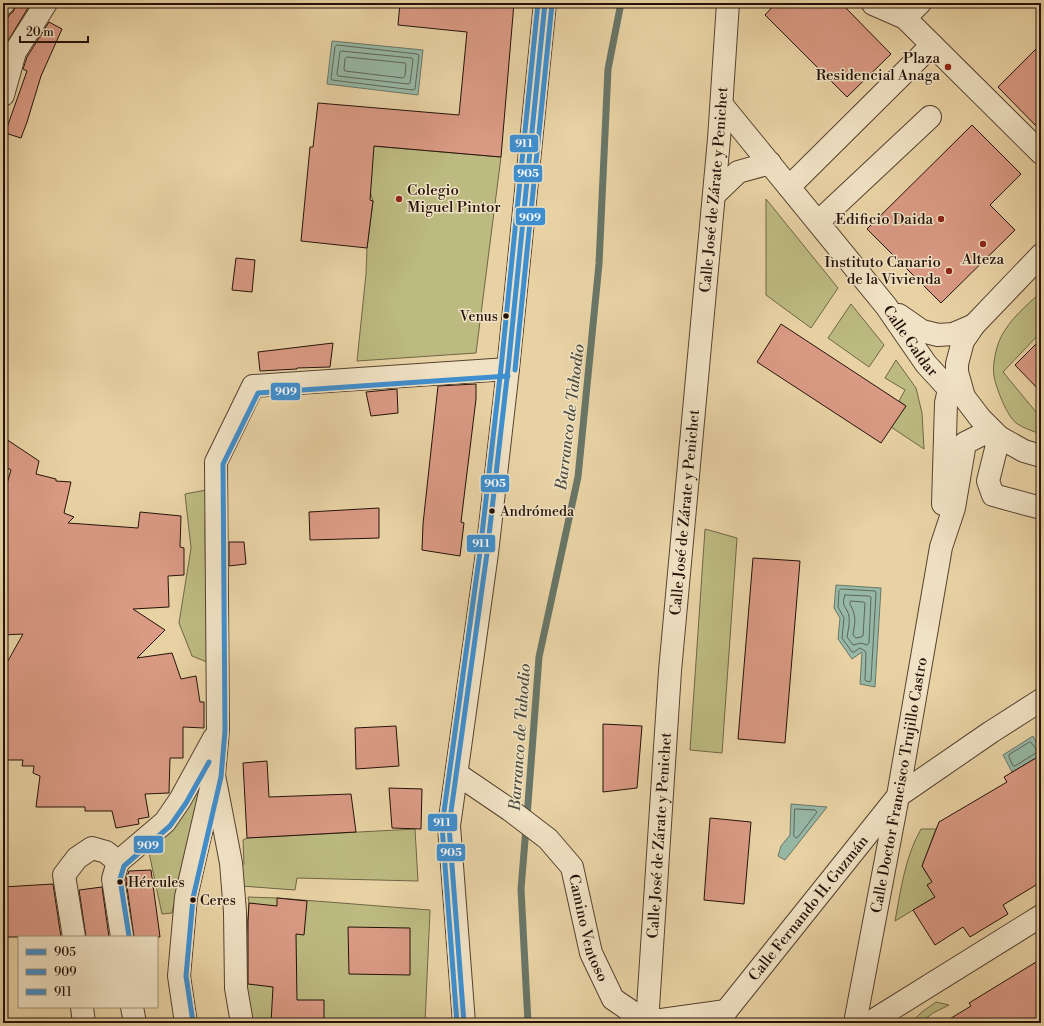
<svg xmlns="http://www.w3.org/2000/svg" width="1044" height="1026" viewBox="0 0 1044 1026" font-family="'Libre Bodoni',serif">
<rect width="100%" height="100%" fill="#e8d2a4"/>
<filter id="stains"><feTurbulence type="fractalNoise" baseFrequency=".005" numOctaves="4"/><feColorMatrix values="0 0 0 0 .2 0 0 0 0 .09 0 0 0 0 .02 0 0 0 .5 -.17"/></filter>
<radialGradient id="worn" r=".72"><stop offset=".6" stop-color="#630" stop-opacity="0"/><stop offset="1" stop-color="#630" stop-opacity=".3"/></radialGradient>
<!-- green -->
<g fill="#bcba81" stroke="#706645">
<polygon points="372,146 501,157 476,353 357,361 366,274 367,248 373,201 370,192"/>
<polygon points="766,199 838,288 811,328 766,295"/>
<path d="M1041,292V332L1003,372L1041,418V434C1032,431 1023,428 1016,423C1007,416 996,388 994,376C992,366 996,347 1001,337C1010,319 1026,306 1041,292Z"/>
<polygon points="851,304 884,345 869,367 828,338"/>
<polygon points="896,360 916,388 922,413 924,449 891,427 906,406 899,401 905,390 885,378"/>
<polygon points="206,490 205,535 207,662 192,656 179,623 191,548 185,494"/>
<polygon points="705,529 737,538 722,753 690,750"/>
<polygon points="203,779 172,913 162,914 148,848"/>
<polygon points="415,829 418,881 297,878 295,890 241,886 239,866 244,864 243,840 247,838"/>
<path d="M921,829H936L922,866L932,882L935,897L895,921C901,889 905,857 921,829Z"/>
<polygon points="248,897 277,898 430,910 425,1023 251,1023 243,983 249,903"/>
<polygon points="936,1002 949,1005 933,1013 920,1023 910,1023 922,1012"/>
</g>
<!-- water -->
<g fill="#97b8a6" stroke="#697667">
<polygon points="332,41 423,50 418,95 327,84"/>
<polygon points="836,585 881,588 875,687 860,684 862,652 852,659 838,639 840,618 834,608"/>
<polygon points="1033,736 1041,751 1041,755 1012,772 1003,755"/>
<polygon points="791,804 827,807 785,860 778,856 781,846 790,835"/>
</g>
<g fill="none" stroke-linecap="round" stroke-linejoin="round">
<!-- shore -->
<g stroke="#5e6558" stroke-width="1">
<polygon points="337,45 417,54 419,55 415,89 413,90 332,80 331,78 335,47"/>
<polygon points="341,51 412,58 413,60 410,83 408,84 338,76 337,74 340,52"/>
<polygon points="347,57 405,63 406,65 405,76 403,78 345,71 344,69 345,59"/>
<polygon points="841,589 875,591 876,593 871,680 870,682 866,681 865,680 866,653 865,651 860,648 854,652 852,652 842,638 844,618 838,607 839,591"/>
<path d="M845,595L869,596L871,597L869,643L867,645L861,643L853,645L847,637C848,631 850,623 849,617C848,607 840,607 845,595Z"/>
<path d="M851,601L863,602L865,603L863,636L861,637L856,638L853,635C855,620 857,618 850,604Z"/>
<path d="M1030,742C1033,743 1037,750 1036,753L1015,766H1013L1009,757V755Z"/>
<polygon points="795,809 797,809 815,810 817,812 798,837 796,838 794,836"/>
</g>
<!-- stream -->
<g stroke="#697667" stroke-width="7">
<polyline points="527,817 539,657 578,477 599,264 608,69 621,3"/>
<polyline points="526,828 521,889 528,1023"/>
</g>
</g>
<!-- building -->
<g fill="#da9a84" stroke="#241209">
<polygon points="17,3 31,3 3,49 3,25 10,14 13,12"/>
<polygon points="400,3 514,3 501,157 374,146 370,200 373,201 367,248 301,241 310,147 313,147 318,103 459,115 467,32 398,25"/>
<polygon points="776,3 841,3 891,54 847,97 765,15"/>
<polygon points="49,22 62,29 41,76 27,122 21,138 5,133 27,71 23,69 27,57"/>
<polygon points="1041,44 1041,131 998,87"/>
<polygon points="972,125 1021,174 990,205 1015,230 941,303 867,229"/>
<polygon points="236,258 255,260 252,292 232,290"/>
<polygon points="781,324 906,406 881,443 757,362"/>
<polygon points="1041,339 1041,392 1015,365"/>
<polygon points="333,343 330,367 297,368 297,369 260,371 258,352"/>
<polygon points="476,384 476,399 461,522 464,523 460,556 422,550 423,524 438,386"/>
<polygon points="397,389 398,413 371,416 366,392"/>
<polygon points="3,437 39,461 36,474 56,479 56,481 71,482 64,513 74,517 68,523 138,528 140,512 181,516 180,547 184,548 184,575 168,576 169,607 133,609 165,630 137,658 172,653 181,679 196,676 200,702 204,702 204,728 183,727 183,758 170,758 169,793 145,794 149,817 138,819 139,824 116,828 112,811 85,811 85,807 36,807 40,776 33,773 34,766 22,766 23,760 3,760 4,668 23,634 3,635 3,497 11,470 3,466"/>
<polygon points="379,508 379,538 310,540 309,512"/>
<polygon points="229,542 244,542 246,564 229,566"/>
<polygon points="753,558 800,561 785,743 738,739"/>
<polygon points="603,724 642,726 637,788 603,792"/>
<polygon points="396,726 399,766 356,769 355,728"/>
<polygon points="1041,755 1041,882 1003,905 1008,914 970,937 963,927 935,945 913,910 935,897 927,885 932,882 922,866 939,822 1007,782 1004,777"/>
<polygon points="267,761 269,797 351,794 356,832 247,838 243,763"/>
<polygon points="389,788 422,789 421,829 392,828"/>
<polygon points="710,818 751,822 744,904 704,900"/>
<polygon points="151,870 160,937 134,937 126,880 129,871"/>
<polygon points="53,884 61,937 3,937 3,887"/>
<polygon points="102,887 109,937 86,937 79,890"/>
<polygon points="277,898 307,901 304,935 296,934 297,1000 324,1000 324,1023 271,1023 273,987 248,984 248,922 249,903 277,906"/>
<polygon points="348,927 410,928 410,975 349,974"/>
<polygon points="1041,959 1041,1023 943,1023 971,1006 969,1003"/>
</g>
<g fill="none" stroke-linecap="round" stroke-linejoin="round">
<defs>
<g id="minor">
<polyline points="3,4 4,3"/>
<polyline points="873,4 905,18 1041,153"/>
<polyline points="905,18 920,3"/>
<polyline points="3,95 15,52 46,3"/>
<path id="s1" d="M722,105L886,306L926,364L949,389L964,397"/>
<polyline points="789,187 932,45"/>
<polyline points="714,195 738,172 770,163"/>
<polyline points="818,222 930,117"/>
<polyline points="1041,255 974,325 963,341 957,364 957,372 964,397 980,418 999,437 1024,451 1041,456"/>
<polyline points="899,315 922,331 938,335 953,334 974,325"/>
<polyline points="943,504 946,403 949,389 955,376"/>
<path id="s2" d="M457,774L510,810L548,839L572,867L591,953L613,999L647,1022L726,1011"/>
<polyline points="118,862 165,822 180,800 214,738"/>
<polyline points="118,862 113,879 122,937"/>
<polyline points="74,937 64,875 77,858 92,848 106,852 118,862"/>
<polyline points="82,1007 84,1023"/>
<polyline points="132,1007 135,1023"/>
<polyline points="186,1023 179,976 186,897 212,784"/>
<polyline points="242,1023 236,988 235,912 231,863 214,775 218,730 216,462 253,386 508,369"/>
<polyline points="464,1023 449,826 487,553 508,369 545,3"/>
<path id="s3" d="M647,1023L670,671L719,139L728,3"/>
<path id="s4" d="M715,1023L726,1011L898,796L991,732L1041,700"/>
<path id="s5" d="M855,1023L898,796L941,547L954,508L965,443L983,434L999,437L988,481L993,495L1041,508"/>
<polyline points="869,1023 1041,916"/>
</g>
</defs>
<!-- minor casing -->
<use href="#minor" stroke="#554230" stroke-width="24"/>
<!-- minor -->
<use href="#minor" stroke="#f0e2c4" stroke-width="22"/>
<defs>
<polyline id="bus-1" points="464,1023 449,826 487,553 508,369 545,3"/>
<g id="bus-2">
<polyline points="515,370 552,4"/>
<polyline points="129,936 120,879 124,866 170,826 186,803 209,762"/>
<polyline points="193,1022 186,976 193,898 221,777 225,731 223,464 258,393 508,376"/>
</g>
<polyline id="bus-3" points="457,1023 442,826 480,552 501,368 538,3"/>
</defs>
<!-- bus-1 casing -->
<use href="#bus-1" stroke="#f0e2c4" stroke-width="8"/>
<!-- bus-2 casing -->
<use href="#bus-2" stroke="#f0e2c4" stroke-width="8"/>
<!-- bus-3 casing -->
<use href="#bus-3" stroke="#f0e2c4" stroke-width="8"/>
<!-- bus-1 -->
<use href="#bus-1" stroke="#3f8fcf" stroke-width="5"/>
<!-- bus-2 -->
<use href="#bus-2" stroke="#3f8fcf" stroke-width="5"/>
<!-- bus-3 -->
<use href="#bus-3" stroke="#3f8fcf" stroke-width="5"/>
</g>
<!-- markers -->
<g fill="#8f2418" stroke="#f0e2c4" stroke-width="1.5">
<circle cx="948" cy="67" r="4"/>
<circle cx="399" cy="199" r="4"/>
<circle cx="941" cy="219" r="4"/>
<circle cx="983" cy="244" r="4"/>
<circle cx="949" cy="271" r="4"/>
</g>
<g fill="#241209" stroke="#f0e2c4" stroke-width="1.5">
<circle cx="506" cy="316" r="3.5"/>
<circle cx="492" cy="511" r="3.5"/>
<circle cx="120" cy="882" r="3.5"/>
<circle cx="193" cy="900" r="3.5"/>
</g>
<g text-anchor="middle" stroke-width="3" stroke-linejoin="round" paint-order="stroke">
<!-- bus labels -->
<g font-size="14" fill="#241209" stroke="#f0e2c4" text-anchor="start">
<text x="498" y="321" text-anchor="end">Venus</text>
<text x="500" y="516">Andrómeda</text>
<text x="128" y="887">Hércules</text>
<text x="200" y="905">Ceres</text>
</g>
<!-- poi labels -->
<g font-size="15" fill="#241209" stroke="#f0e2c4" text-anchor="end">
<text x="940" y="63">Plaza<tspan x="940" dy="17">Residencial Anaga</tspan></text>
<text x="407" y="195" text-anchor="start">Colegio<tspan x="407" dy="17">Miguel Pintor</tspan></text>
<text x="933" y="224">Edificio Daida</text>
<text x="983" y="264" text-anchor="middle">Alteza</text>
<text x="941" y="267">Instituto Canario<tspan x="941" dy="17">de la Vivienda</tspan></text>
</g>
<!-- street labels -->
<g font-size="15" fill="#241209" stroke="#f0e2c4">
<text dy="5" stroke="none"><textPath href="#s3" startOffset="836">Calle José de Zárate y Penichet</textPath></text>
<text dy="5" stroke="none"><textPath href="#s1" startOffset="302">Calle Galdar</textPath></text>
<text dy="5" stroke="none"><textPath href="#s3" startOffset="512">Calle José de Zárate y Penichet</textPath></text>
<text dy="5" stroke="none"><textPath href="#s5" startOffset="242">Calle Doctor Francisco Trujillo Castro</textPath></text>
<text dy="5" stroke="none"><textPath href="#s3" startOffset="188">Calle José de Zárate y Penichet</textPath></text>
<text dy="5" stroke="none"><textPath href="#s4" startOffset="148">Calle Fernando H. Guzmán</textPath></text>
<text dy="5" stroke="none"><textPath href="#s2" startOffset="212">Camino Ventoso</textPath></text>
</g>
<!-- water labels -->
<g font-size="16" font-style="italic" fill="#4c4c40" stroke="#f0e2c4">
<text transform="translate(569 417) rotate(-83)" y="6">Barranco de Tahodio</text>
<text transform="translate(519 737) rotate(-86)" y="6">Barranco de Tahodio</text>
</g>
</g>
<g stroke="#f0e2c4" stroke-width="1.5">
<rect x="509" y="134" width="30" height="19" rx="4" fill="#3f8fcf"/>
<rect x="513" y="164" width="30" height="19" rx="4" fill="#3f8fcf"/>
<rect x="515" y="207" width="31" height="19" rx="4" fill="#3f8fcf"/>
<rect x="270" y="382" width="31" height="19" rx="4" fill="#3f8fcf"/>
<rect x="480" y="474" width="30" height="19" rx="4" fill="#3f8fcf"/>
<rect x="466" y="534" width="30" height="19" rx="4" fill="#3f8fcf"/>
<rect x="427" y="813" width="31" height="19" rx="4" fill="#3f8fcf"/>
<rect x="133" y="835" width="31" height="19" rx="4" fill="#3f8fcf"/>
<rect x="436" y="843" width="30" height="19" rx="4" fill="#3f8fcf"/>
</g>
<g font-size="11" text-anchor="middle" font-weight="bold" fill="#fff">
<text x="524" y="147">911</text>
<text x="528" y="177">905</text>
<text x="530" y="221">909</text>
<text x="286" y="395">909</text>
<text x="495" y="487">905</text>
<text x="481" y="547">911</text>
<text x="442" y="826">911</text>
<text x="148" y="849">909</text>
<text x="451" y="856">905</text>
</g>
<!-- margin -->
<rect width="1044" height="1026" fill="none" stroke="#e8d2a4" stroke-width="16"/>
<rect x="4" y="4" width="1036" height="1018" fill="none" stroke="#241209" stroke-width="2"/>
<rect x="8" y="8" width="1028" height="1010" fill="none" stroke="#241209"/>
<!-- legend -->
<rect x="18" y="936" width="140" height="72" fill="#f0e2c4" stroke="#9e8f79"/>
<rect x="26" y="949" width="20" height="6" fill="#3f8fcf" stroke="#9e8f79"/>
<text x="54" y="956" font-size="12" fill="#241209">905</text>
<rect x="26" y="969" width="20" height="6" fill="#3f8fcf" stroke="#9e8f79"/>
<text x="54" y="976" font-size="12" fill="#241209">909</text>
<rect x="26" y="989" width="20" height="6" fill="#3f8fcf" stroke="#9e8f79"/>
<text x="54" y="996" font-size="12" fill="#241209">911</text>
<!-- scale -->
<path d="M20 36v6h68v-6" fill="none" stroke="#241209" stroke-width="2"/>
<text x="26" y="36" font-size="12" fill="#241209" stroke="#f0e2c4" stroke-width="3" paint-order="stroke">20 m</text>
<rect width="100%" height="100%" filter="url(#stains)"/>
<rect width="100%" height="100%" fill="url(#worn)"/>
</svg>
